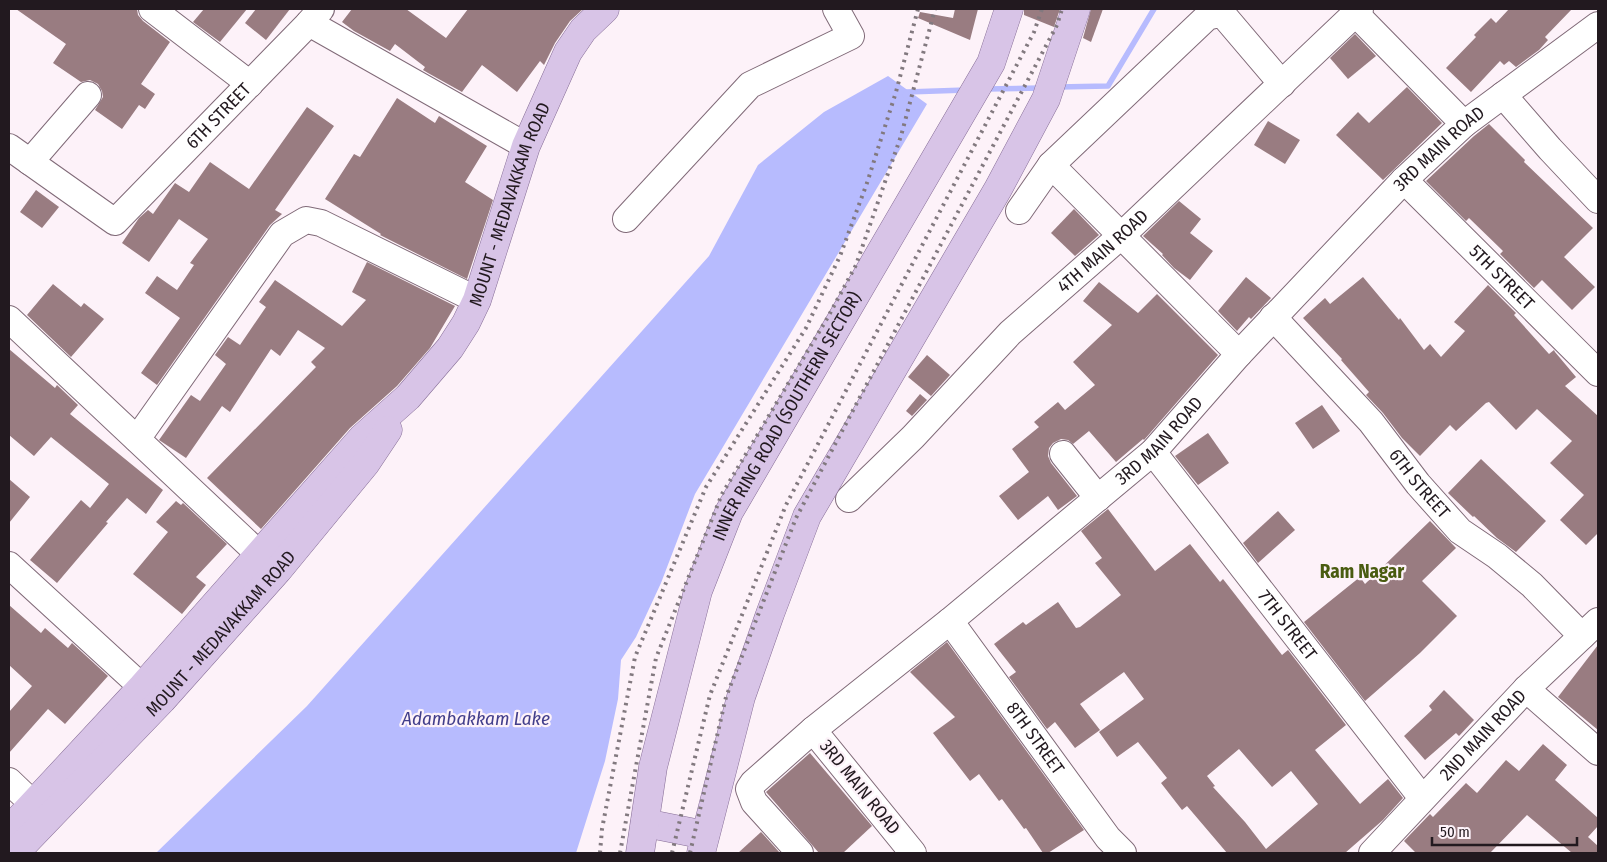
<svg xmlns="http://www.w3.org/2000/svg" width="1607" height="862" viewBox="0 0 1607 862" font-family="'Fira Sans Condensed',sans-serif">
<rect width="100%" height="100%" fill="#fdf2f9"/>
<!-- water -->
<polygon fill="#b7bbfe" points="888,76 927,104 695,494 661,583 636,637 621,660 618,699 605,761 576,853 156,853 307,706 709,256 758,165 824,112"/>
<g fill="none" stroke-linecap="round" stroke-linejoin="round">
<!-- stream -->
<g stroke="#b7bbfe" stroke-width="5.5">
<polyline points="1058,87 1108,86 1154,9"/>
<polyline points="986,89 1041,88"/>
<polyline points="905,95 907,92 966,90"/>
</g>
</g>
<!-- building -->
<g fill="#997c81" fill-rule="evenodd">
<polygon points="16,9 137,9 138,15 143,21 170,42 141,84 155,94 145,109 139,105 122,129 95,110 103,97 102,91 98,84 90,80 81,82 53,63 66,44"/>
<polygon points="204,9 247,9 220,42 193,22"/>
<polygon points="256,9 290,9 266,40 245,23"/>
<polygon points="352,9 406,9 446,38 468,9 583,9 570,21 555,43 544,65 540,61 517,92 482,65 462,92 428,73 423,70 425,67 395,44 390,51 354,31 342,22"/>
<polygon points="955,9 978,9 970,40 918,18 920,12 953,18"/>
<polygon points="1024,9 1060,9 1054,27 1024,15"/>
<polygon points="1091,9 1103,9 1091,42 1083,38"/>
<polygon points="1509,9 1572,9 1545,37 1548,40 1539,50 1516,67 1509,61 1504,65 1500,61 1471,92 1446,68 1476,37 1474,35 1491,18 1496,23"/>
<polygon points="1355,34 1376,56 1348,79 1330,58"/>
<polygon points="1407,87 1442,123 1383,180 1336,135 1358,112 1369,123"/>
<polygon points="397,98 435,123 439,116 487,146 465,182 493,200 467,279 380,235 381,234 325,199 354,154 360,157"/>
<polygon points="307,107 334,126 275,210 282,214 270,225 157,385 141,373 180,318 145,293 157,276 177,290 194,265 190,263 208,239 179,219 149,262 122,243 139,218 148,210 153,214 175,183 189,192 210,162 249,189"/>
<polygon points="1268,121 1300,140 1285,164 1254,145"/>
<polygon points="1489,124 1525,160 1524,162 1593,228 1564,257 1595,287 1572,310 1542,280 1534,288 1500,254 1503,251 1469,218 1466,221 1426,181 1474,136"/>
<polygon points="36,190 59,207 42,228 20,212"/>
<polygon points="1179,201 1201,219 1190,233 1213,251 1190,280 1174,268 1162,255 1163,254 1143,236"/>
<polygon points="1074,209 1099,235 1075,256 1051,233"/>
<polygon points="367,262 455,306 430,348 397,386 350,428 261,529 207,478 316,367 311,362 325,348 298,330 280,356 271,349 230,412 222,406 186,458 159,440 191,395 200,401 226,364 215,355 228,337 240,345 266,307 259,302 275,280 342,326 366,300 352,292"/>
<polygon points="1246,277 1271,298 1251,319 1249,317 1237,331 1218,311"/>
<polygon points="1363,277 1399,320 1400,318 1424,350 1430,344 1441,357 1465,331 1454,322 1488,285 1516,313 1514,315 1549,354 1554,350 1555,352 1576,377 1565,386 1598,416 1598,533 1586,545 1560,520 1584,495 1550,463 1572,441 1537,409 1516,430 1489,402 1486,403 1456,431 1450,425 1420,456 1402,438 1383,413 1366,395 1369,392 1341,360 1342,359 1303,318 1325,298 1330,304"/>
<polygon points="1099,282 1138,313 1157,294 1218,355 1144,440 1143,439 1116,462 1089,431 1073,444 1068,440 1061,439 1053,443 1049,448 1048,456 1051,463 1077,496 1058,510 1048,496 1018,520 999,496 1029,472 1012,449 1039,427 1034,422 1058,402 1065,410 1095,385 1073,362 1112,325 1083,301"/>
<polygon points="53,284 81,307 84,303 104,319 71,357 27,315"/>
<polygon points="9,349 55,388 57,385 78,405 70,414 163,490 146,514 127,498 106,522 108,523 57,583 30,560 81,500 90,508 109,484 51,437 34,456 9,435"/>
<polygon points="927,355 950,375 931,396 908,377"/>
<polygon points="920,394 927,400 912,416 906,411"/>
<polygon points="1322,405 1340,431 1313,449 1295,423"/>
<polygon points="1208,433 1229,463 1198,485 1175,456"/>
<polygon points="1481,459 1546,521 1516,552 1497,538 1474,516 1473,517 1448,493"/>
<polygon points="9,479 30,497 9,523"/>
<polygon points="176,501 181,505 183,503 227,544 196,577 206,585 182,614 133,574 168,532 156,522"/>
<path d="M1108,509L1155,571L1190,544L1220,582L1223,579L1282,655L1288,650L1346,725L1315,750L1360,804L1388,779L1403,798L1383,820L1345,853H1227L1187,806L1182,810L1161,783L1167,778L1138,742L1117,757L1099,732L1144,699L1124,672L1080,704L1100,730L1075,748L1055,722L1047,729L1009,677L1016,672L994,644L1023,622L1026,625L1058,602L1076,628L1080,627L1121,595L1095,563L1102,558L1081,531ZM1239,749L1272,787L1291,771L1318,804L1266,849L1245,822L1213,787L1215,786L1207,776Z"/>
<polygon points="1278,511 1295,530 1258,563 1243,543"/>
<polygon points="1430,521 1456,548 1422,581 1457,616 1420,653 1365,701 1304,622 1360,577 1365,584"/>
<polygon points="9,605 41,633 45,628 68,648 72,643 108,676 65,724 48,709 9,753 9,712 32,686 9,665"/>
<polygon points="947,642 1084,830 1048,853 1043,853 1026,828 1024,829 1002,799 999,801 979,774 970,781 933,733 955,717 910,672"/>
<polygon points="1598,645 1598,730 1558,697"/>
<polygon points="1444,690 1474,720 1459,736 1456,733 1425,760 1404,736 1432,710 1429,706"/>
<polygon points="1543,744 1567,765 1555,780 1598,818 1598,826 1588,837 1598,846 1598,853 1572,853 1527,815 1490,853 1416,853 1404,841 1430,814 1433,817 1466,783 1477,793 1506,760 1519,771"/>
<polygon points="810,753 872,826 843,853 819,853 766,792"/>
<polygon points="761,832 780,853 738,853"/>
</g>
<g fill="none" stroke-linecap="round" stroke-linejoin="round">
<defs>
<g id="minor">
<polyline points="152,9 250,84"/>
<polyline points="1355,13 1464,124"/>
<polyline points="309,23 526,146"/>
<polyline points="1503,95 1550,149 1598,200"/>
<path id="s1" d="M9,147L115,222L309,23L321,9"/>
<polyline points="30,162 88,95"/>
<polyline points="1051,165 1239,354"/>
<path id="s2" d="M1404,180L1598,373"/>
<polyline points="1019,211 1051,165 1207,17 1219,14 1225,17 1282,84"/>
<polyline points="626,219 750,85 851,36 836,9"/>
<path id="s3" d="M1273,317L1371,422L1418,484L1460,531L1497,556L1532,585L1582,636"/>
<polyline points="9,319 259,554 273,570"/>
<polyline points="137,439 282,234 306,220 321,223 477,300"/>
<path id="s4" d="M1153,452L1422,798"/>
<polyline points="1063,454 1098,498"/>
<path id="s5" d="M849,499L913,437L1010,333L1122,235L1360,9"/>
<polyline points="9,565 142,687"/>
<path id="s6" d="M950,621L1108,838L1123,853"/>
<polyline points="1526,689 1598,752"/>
<polyline points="9,781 33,804"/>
<polyline points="800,853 754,802 749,789 753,783 813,730"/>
<path id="s7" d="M913,853L813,730L950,621L1153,452L1239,354L1404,180L1464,124L1598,25"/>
<path id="s8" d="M1372,853L1526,689L1598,621"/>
</g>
<g id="major">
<polyline points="645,823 705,835"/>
<path id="s9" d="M9,830L142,687L362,438L408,397L450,348L466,323L477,300L526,146L568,52L583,30L605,9"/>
<path id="s10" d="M15,853L162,700L278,570L366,463L388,430"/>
<path id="s11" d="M640,853L653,767L698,591L729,512L991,63L1009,9"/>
<polyline points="701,853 741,697 770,614 807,516 998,189 1046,99 1076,9"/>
</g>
</defs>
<!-- minor casing -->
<use href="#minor" stroke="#806a78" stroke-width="28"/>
<!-- major casing -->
<use href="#major" stroke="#876e97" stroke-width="29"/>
<!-- minor -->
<use href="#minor" stroke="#fff" stroke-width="26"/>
<!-- major -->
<use href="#major" stroke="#d8c4e7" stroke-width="28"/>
<!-- rail -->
<g stroke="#82797f" stroke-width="4" stroke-dasharray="2.5 5" stroke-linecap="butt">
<polyline points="600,853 602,829 635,657 706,487 806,328 840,256 867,183 896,92 918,9"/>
<polyline points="620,853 656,658 722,494 828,317 856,265 901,136 935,9"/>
<polyline points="672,853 710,695 786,505 1034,32 1042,9"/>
<polyline points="690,853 726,697 796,518 1057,25 1062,9"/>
</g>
</g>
<g text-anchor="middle" stroke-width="4.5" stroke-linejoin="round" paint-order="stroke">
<!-- street labels -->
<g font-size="18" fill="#22191f" stroke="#fdf2f9">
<text dy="6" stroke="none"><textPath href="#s1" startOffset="278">6TH STREET</textPath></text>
<text dy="6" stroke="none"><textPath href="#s7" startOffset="1015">3RD MAIN ROAD</textPath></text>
<text dy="6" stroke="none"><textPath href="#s9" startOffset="810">MOUNT - MEDAVAKKAM ROAD</textPath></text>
<text dy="6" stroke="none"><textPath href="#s5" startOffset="355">4TH MAIN ROAD</textPath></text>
<text dy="6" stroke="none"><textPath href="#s2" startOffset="138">5TH STREET</textPath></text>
<text dy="6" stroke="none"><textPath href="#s11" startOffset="465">INNER RING ROAD (SOUTHERN SECTOR)</textPath></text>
<text dy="6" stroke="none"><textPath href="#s7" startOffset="610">3RD MAIN ROAD</textPath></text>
<text dy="6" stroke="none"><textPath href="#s3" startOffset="222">6TH STREET</textPath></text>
<text dy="6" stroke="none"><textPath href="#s4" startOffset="219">7TH STREET</textPath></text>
<text dy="6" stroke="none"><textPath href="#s10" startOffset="301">MOUNT - MEDAVAKKAM ROAD</textPath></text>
<text dy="6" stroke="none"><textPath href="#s8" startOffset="162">2ND MAIN ROAD</textPath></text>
<text dy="6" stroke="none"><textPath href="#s6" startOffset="145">8TH STREET</textPath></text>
<text transform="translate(860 787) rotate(51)" y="6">3RD MAIN ROAD</text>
</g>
<!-- neighbourhood labels -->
<g font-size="19" font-weight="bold" fill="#495c10" stroke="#fdf2f9">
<text x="1362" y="578">Ram Nagar</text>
</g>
<!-- water labels -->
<g font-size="19" font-style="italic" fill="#423e8b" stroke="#fdf2f9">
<text x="476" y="725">Adambakkam Lake</text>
</g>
</g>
<!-- border -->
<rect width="1607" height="862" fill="none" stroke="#22191f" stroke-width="20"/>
<!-- scale -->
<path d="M1432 837v8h145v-8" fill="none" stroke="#22191f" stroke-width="2.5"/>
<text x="1440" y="837" font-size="15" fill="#22191f" stroke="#fdf2f9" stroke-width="4" paint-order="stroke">50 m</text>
</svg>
